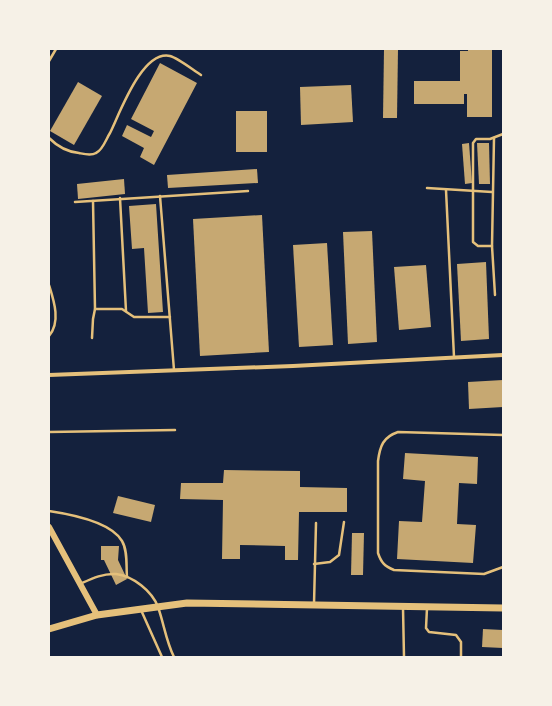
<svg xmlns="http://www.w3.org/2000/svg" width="552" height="706" viewBox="0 0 552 706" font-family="Commissioner,sans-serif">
<rect width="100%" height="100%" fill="#14213d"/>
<!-- building -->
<g fill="#c6a872">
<polygon points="384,49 398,49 397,118 383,118"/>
<polygon points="468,49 492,49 492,117 467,117 467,94 464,94 464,104 414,104 414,81 460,81 460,51 468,51"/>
<polygon points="160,63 197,83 154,165 140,157 144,148 122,136 127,125 151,137 154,131 131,119"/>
<polygon points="78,82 102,96 74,145 50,131"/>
<polygon points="351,85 353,122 301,125 300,87"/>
<rect x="236" y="111" width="31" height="41"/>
<polygon points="469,143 472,183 465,184 462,144"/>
<polygon points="477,143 489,143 490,184 479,184"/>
<polygon points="257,169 258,183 168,188 167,175"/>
<polygon points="124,179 125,194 78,199 77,184"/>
<polygon points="156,204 163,312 148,313 144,248 132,249 129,206"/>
<polygon points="262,215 269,352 200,356 193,219"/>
<polygon points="372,231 377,342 348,344 343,232"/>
<polygon points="327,243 333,345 299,347 293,245"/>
<polygon points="486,262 489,339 461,341 457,264"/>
<polygon points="426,265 431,327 399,330 394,267"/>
<polygon points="503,380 503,407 469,409 468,382"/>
<polygon points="405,453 478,457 477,484 459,483 457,524 476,525 473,563 397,559 399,521 422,522 425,481 403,479"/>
<polygon points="224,470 300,471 300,487 347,488 347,512 299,512 298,560 285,560 285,546 240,545 240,559 222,559 223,500 180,499 181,483 223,483"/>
<polygon points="118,496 155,505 151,522 113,513"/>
<polygon points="352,533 364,533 363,575 351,575"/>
<polygon points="101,546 119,546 118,560 127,579 116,585 104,560 101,560"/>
<polygon points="483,629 503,630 503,648 482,647"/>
</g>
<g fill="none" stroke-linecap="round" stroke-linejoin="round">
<!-- service -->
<g stroke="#e5c07b" stroke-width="2.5">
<polyline points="49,61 56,49"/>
<path d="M49,138C57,146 68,152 79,153C84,154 91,156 96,153C103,150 106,139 110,133C120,113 142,50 170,56C178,58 193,70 201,75"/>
<polyline points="494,138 492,246 495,295"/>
<polyline points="427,188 492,192"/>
<polyline points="446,190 454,357"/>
<polyline points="160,196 174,370"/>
<polyline points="120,198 126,311"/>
<polyline points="75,202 248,191"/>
<polyline points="492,246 478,246 473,242 473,143 476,139 490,139 503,134"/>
<path d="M49,285C54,301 61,322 49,336"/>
<polyline points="95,309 122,309 134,317 170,317"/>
<polyline points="92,338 93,319 95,309 93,201"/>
<polyline points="49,432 175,430"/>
<path d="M503,435L398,432C383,437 380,446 378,461V553C381,562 384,566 394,570L484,574L503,567"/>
<path d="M49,511C69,514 111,522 122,541C128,551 126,566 127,577"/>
<polyline points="314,564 330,562 339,555 344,522"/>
<path d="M80,584C91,579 103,573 116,574C133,576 152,591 158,607C164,624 166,641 174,657"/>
<polyline points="314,604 316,523"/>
<polyline points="403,608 404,657"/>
<polyline points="427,608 426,628 429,632 456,635 461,642 461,657"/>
<polyline points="141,610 162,657"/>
</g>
<!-- minor -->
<polyline stroke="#e5c07b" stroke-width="4" points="49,375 293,366 503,355"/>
<!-- secondary -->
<polyline stroke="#e5c07b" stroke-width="6" points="49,527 97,615"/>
<!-- primary -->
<polyline stroke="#e5c07b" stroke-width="7" points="49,629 97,615 187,603 503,608"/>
</g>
<!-- border -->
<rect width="552" height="706" fill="none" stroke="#f6f1e7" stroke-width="100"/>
</svg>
